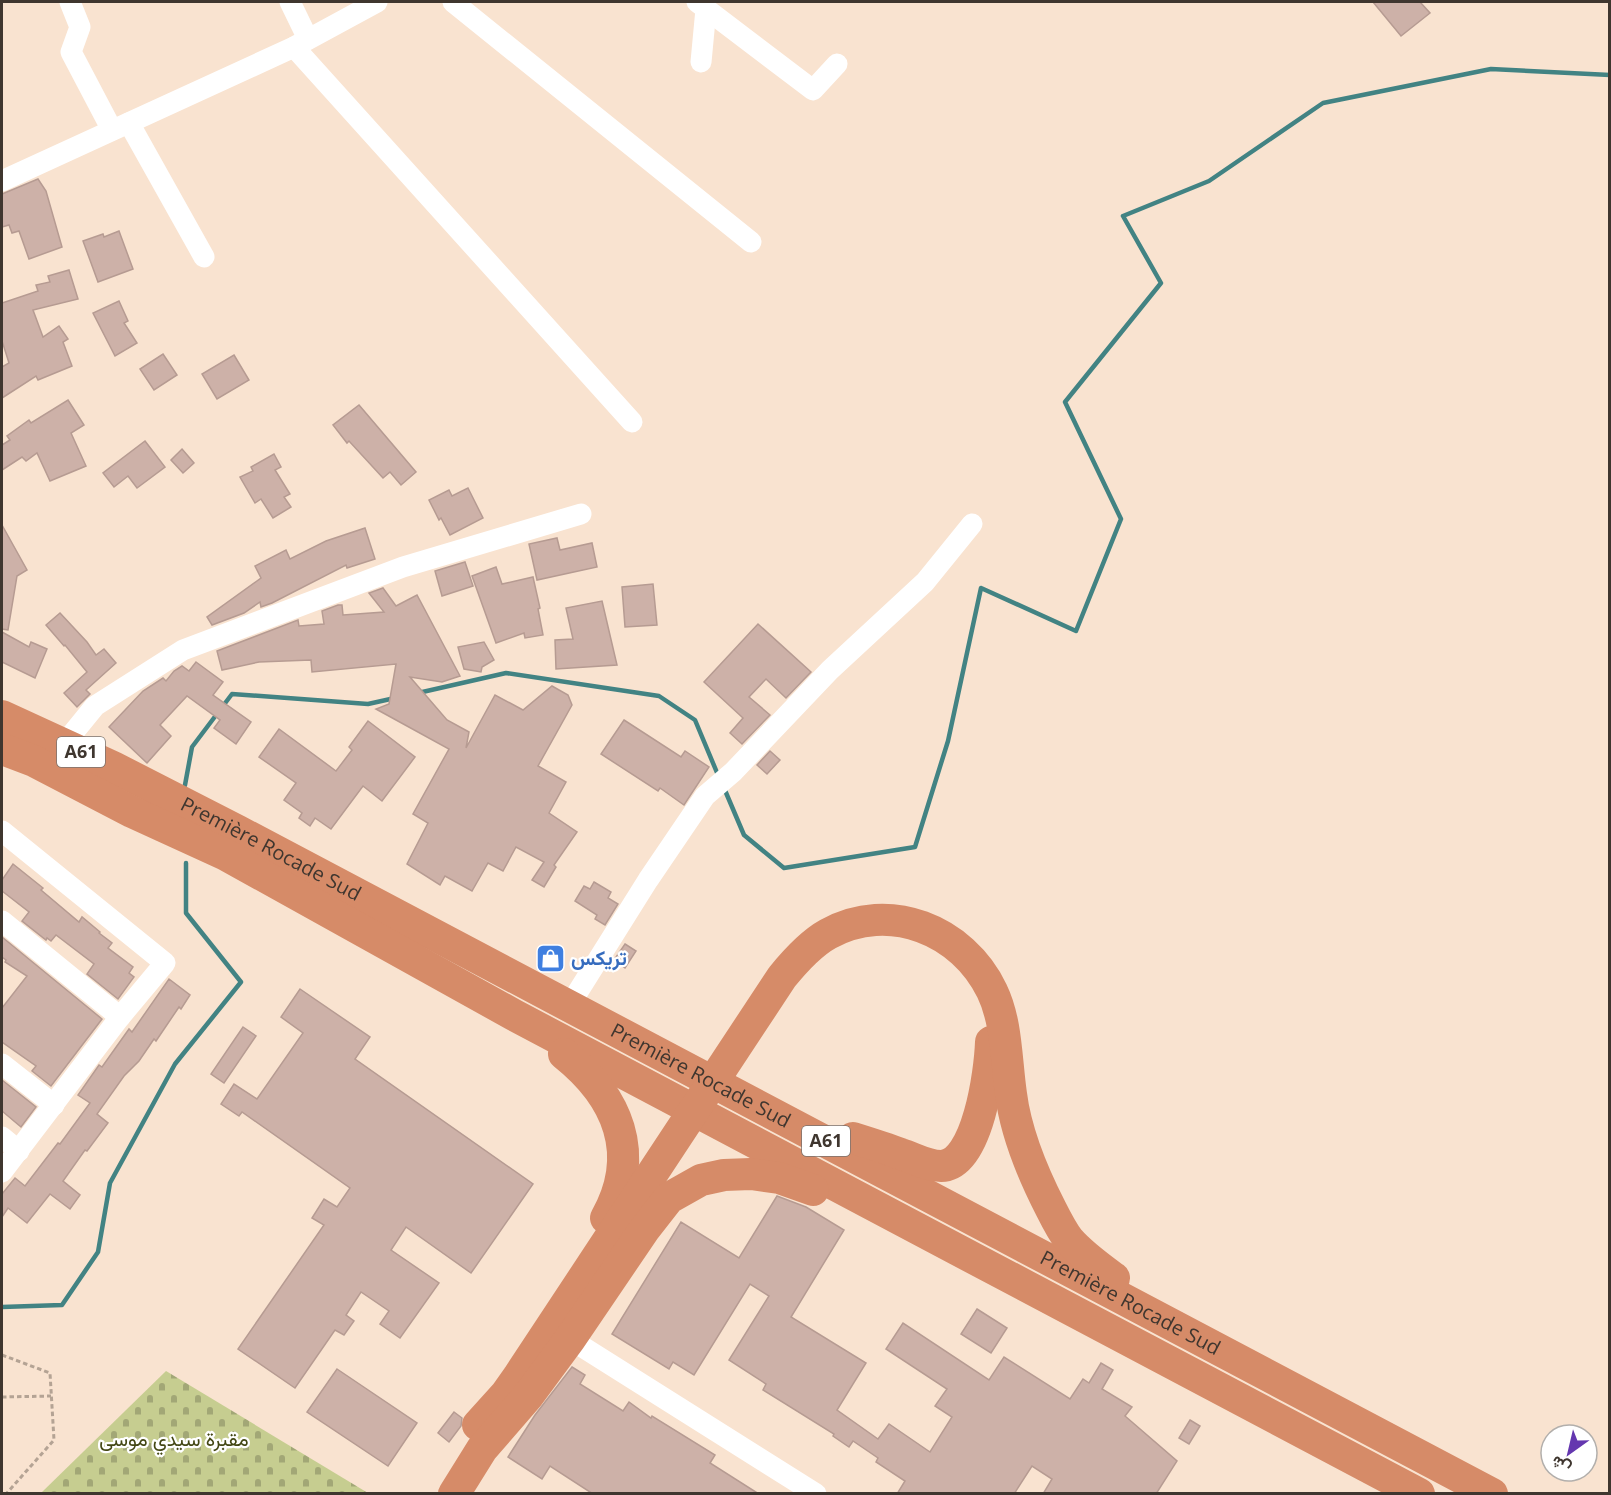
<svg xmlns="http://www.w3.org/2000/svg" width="1611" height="1495" viewBox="0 0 1611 1495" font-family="'Open Sans',Vazirmatn,sans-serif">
<defs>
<pattern id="cemetery-stones" width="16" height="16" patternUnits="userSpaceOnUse" patternTransform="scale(1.5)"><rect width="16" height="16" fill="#c6cd90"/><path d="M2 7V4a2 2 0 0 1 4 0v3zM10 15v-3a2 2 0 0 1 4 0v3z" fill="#a2a776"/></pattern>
</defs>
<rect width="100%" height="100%" fill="#f9e3d0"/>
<!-- cemetery -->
<polygon fill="url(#cemetery-stones)" points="166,1371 368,1493 41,1493"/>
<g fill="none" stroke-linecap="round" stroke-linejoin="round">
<!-- stream -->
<g stroke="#428383" stroke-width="4.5">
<polyline points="418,693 506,673 659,696 695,720 718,775"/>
<polyline points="185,785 192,747 232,694 368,704 395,698"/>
<polyline points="724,788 744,835 784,868 915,847 948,741 981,588 1076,631 1121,519 1065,402 1161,283 1123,216 1209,181 1323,103 1491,69 1610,75"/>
<polyline points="2,1307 62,1305 98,1252 110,1183 175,1064 241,982 186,913 186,863"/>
</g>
</g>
<!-- building -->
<g fill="#cdb1a8" stroke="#b69b92" stroke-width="1.5">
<polygon points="1373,2 1420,2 1430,13 1401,36"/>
<polygon points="38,179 46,191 62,247 29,259 19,231 12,233 9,225 2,227 2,194"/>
<polygon points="119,231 133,269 98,282 83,241 103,234 104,237"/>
<polygon points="69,270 78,299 33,310 43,337 59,326 68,339 63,342 72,366 38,380 36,376 2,398 2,367 9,363 2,341 2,303 38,291 36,285 50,282 48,276"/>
<polygon points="119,301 128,321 124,323 137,343 115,356 93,313"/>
<polygon points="163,354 177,375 154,390 140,369"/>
<polygon points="234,355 249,380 217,399 202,374"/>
<polygon points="68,400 84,425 71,433 86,466 50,481 37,453 26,461 22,457 2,470 2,445 10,440 7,436 29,420 31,423"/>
<polygon points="359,405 416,472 401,485 390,472 383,478 349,441 347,443 333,425"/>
<polygon points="145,441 165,467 137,488 128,476 114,487 103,473"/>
<polygon points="182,449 194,463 183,473 171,460"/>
<polygon points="274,454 281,467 275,470 290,494 284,497 291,507 273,518 261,499 255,503 240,477 253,471 251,467"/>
<polygon points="468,488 483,518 450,535 441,518 439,520 429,500 449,490 452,496"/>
<polygon points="2,525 27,570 17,576 8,630 2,629"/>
<polygon points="365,528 375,559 347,568 346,565 272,603 261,607 260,602 244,613 212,625 207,617 261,578 255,566 286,550 290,559 326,541"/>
<polygon points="557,538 560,550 592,543 597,567 537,580 529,544"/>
<polygon points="465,562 473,586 442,596 435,571"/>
<polygon points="496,567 502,584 533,577 540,608 538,609 543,635 525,638 524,633 496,643 472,576"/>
<polygon points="653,584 657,625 625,627 622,587"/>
<polygon points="383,588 396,606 417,595 460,676 442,682 410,677 447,720 469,732 466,748 495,695 523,710 552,686 568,695 572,705 538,766 566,782 549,813 577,832 554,865 556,867 544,887 532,880 544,862 516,847 503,871 488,863 472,891 445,876 440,885 407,864 428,823 413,814 449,749 376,709 389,704 396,664 312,672 311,660 259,662 222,670 217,651 298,620 299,626 324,624 322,611 338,605 342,605 343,615 384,612 369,593"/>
<polygon points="602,601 617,665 556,669 555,640 573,639 566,608"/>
<polygon points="60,613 87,642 96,655 104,649 116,663 86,690 90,694 77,707 64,693 87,672 65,645 64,646 46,625"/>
<polygon points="758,624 811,672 786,698 766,679 749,697 770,715 742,744 730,733 743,718 704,682"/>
<polygon points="2,632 29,647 31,642 47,649 35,678 2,662"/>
<polygon points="484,642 494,660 482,667 481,672 464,669 458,647"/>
<polygon points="196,662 223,682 213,695 251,722 236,744 214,728 220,720 187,696 160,725 171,736 147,763 109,727 143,691 163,678 166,681 174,671 182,666 189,671"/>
<polygon points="624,720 681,757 685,751 709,767 684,805 660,788 658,791 601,754"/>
<polygon points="368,721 415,757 382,801 363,786 331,829 315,818 310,826 299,818 302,813 284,800 296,783 259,757 279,729 336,771 352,750 349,747"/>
<polygon points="770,751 780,760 767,774 757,765"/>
<polygon points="13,864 43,888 41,890 79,922 82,917 100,932 99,933 112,943 108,948 133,967 129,973 134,977 118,999 87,974 94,964 56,935 51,941 47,938 46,940 22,921 29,912 2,891 2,880"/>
<polygon points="594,882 611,892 608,898 618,904 605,925 595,919 597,915 575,901 584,886 590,889"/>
<polygon points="2,937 102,1019 51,1086 32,1071 36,1066 2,1042 2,1008 27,976 5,962 6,960 2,957"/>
<polygon points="625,944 636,951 625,968 614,960"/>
<polygon points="169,979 190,995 181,1009 179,1007 156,1041 154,1039 139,1061 124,1076 97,1114 108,1123 87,1151 85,1150 63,1181 80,1195 70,1209 50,1194 27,1223 8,1208 2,1217 2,1194 15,1178 25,1186 58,1143 60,1144 90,1103 78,1095 99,1065 102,1067 129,1029 132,1032"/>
<polygon points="300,989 370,1037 355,1059 533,1184 471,1273 406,1227 391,1250 439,1283 400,1338 380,1324 389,1311 361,1292 346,1315 354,1321 344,1335 335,1330 295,1388 238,1349 324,1225 312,1218 324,1199 337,1207 350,1188 242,1112 239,1116 221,1104 234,1084 257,1099 303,1033 281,1017"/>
<polygon points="243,1027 256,1036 224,1083 211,1074"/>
<polygon points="2,1080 36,1107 21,1127 2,1111"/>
<polygon points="777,1196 806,1207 844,1230 791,1317 866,1363 837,1410 878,1439 889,1424 930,1452 952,1417 935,1406 947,1389 886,1349 903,1323 989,1380 1004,1357 1070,1399 1083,1379 1089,1383 1101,1363 1113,1370 1102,1389 1132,1407 1125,1416 1177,1461 1156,1494 1043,1494 1052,1479 1032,1466 1014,1494 897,1494 905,1481 876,1462 878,1458 853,1441 849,1447 833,1436 834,1434 763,1390 766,1384 729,1360 769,1296 750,1284 694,1375 673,1362 669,1369 612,1334 681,1222 739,1258"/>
<polygon points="977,1309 1007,1328 991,1353 961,1334"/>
<polygon points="572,1367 585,1375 580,1384 623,1411 629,1402 651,1418 652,1416 715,1455 710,1463 759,1494 593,1494 550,1466 542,1479 508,1457 535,1415"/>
<polygon points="337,1369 417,1423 388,1466 307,1412"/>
<polygon points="454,1412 462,1418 461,1426 449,1442 438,1433"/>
<polygon points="1190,1420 1200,1426 1189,1444 1179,1438"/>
</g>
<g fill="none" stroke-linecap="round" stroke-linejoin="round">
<!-- path -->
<g stroke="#b4a394" stroke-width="3" stroke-dasharray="4.5 3" stroke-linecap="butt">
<polyline points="2,1355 50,1373 54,1440 6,1494"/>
<polyline points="2,1397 51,1396"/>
</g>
<!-- minor -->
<g stroke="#fff" stroke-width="21">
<polyline points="70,2 80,27 71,52 112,130"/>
<polyline points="290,2 308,39"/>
<polyline points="453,2 751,242"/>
<polyline points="697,2 813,90 837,64"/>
<polyline points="294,47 632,422"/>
<polyline points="701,62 706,9"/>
<polyline points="129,123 204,257"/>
<polyline points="2,181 294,47 377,2"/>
<polyline points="64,744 95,706 183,650 403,567 581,514"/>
<polyline points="2,831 165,963 120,1017 2,1172"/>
<polyline points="2,921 120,1017"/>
<polyline points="569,1006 648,880 705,796 733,772 830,670 925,582 972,524"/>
<polyline points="2,1064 54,1105"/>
<polyline points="2,1137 19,1151"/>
<polyline points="570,1339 816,1494"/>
</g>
<!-- highway -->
<g stroke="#d68b68" stroke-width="32">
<path id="s1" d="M2,716L113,767L238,831L1492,1494"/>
<polyline points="2,749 34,761 132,812 226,855 514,1015 1419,1494"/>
<path d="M564,1054C618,1097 642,1154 606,1218"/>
<path d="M853,1138C869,1143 885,1148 901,1154C914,1158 927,1166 941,1166C978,1165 990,1071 991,1042"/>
<path d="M478,1425L506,1394L518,1377L782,977C795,961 810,944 828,934C889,900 963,930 992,991C1007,1022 1006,1060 1011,1094C1016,1134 1032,1172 1051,1209C1056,1219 1062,1231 1069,1240C1082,1255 1099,1267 1114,1278"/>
<polyline points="454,1494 482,1449 528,1396 570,1339 644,1230 669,1198 701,1180 724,1175 751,1174 779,1178 813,1190"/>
</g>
</g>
<!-- icons -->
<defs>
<symbol id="shop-square" viewBox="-11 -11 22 22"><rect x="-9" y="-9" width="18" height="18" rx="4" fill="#3f7fe0" stroke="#fff"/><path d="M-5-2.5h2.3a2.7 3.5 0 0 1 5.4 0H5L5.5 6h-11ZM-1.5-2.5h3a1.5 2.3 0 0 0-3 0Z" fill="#fff"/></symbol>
</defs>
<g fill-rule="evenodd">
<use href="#shop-square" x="534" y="942" width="33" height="33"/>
</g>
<g text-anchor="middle" stroke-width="4.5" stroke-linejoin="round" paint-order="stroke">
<!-- shield labels -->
<g fill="#fff" stroke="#79726d" stroke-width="1.5">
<rect x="57" y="737" width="48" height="30" rx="4.5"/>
<rect x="802" y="1126" width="48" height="30" rx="4.5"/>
</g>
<g font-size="18" font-weight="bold" fill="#3f362f">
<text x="81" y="758">A61</text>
<text x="826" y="1147">A61</text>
</g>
<!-- street labels -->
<g font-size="20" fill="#3f362f" stroke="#fff">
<text dy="7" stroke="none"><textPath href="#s1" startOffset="300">Première Rocade Sud</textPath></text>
<text dy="7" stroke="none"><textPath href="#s1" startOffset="786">Première Rocade Sud</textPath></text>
<text dy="7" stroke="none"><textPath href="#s1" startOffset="1272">Première Rocade Sud</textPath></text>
</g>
<!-- shop labels -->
<g font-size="20" font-weight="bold" fill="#366cbe" stroke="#fff" text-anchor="start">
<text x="571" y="965">تريكس</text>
</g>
<!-- park labels -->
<g font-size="20" fill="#434714" stroke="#fff">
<text x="174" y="1446">مقبرة سيدي موسى</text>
</g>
</g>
<!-- border -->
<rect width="1611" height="1495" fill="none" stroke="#3f362f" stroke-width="6"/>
<!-- north arrow -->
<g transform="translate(1569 1453) rotate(214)"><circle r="28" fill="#ffffff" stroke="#b2afac" stroke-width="1.5"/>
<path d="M0-4.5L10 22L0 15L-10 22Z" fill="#6437af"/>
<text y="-9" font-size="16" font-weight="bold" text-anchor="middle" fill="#3f362f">ش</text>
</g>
</svg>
